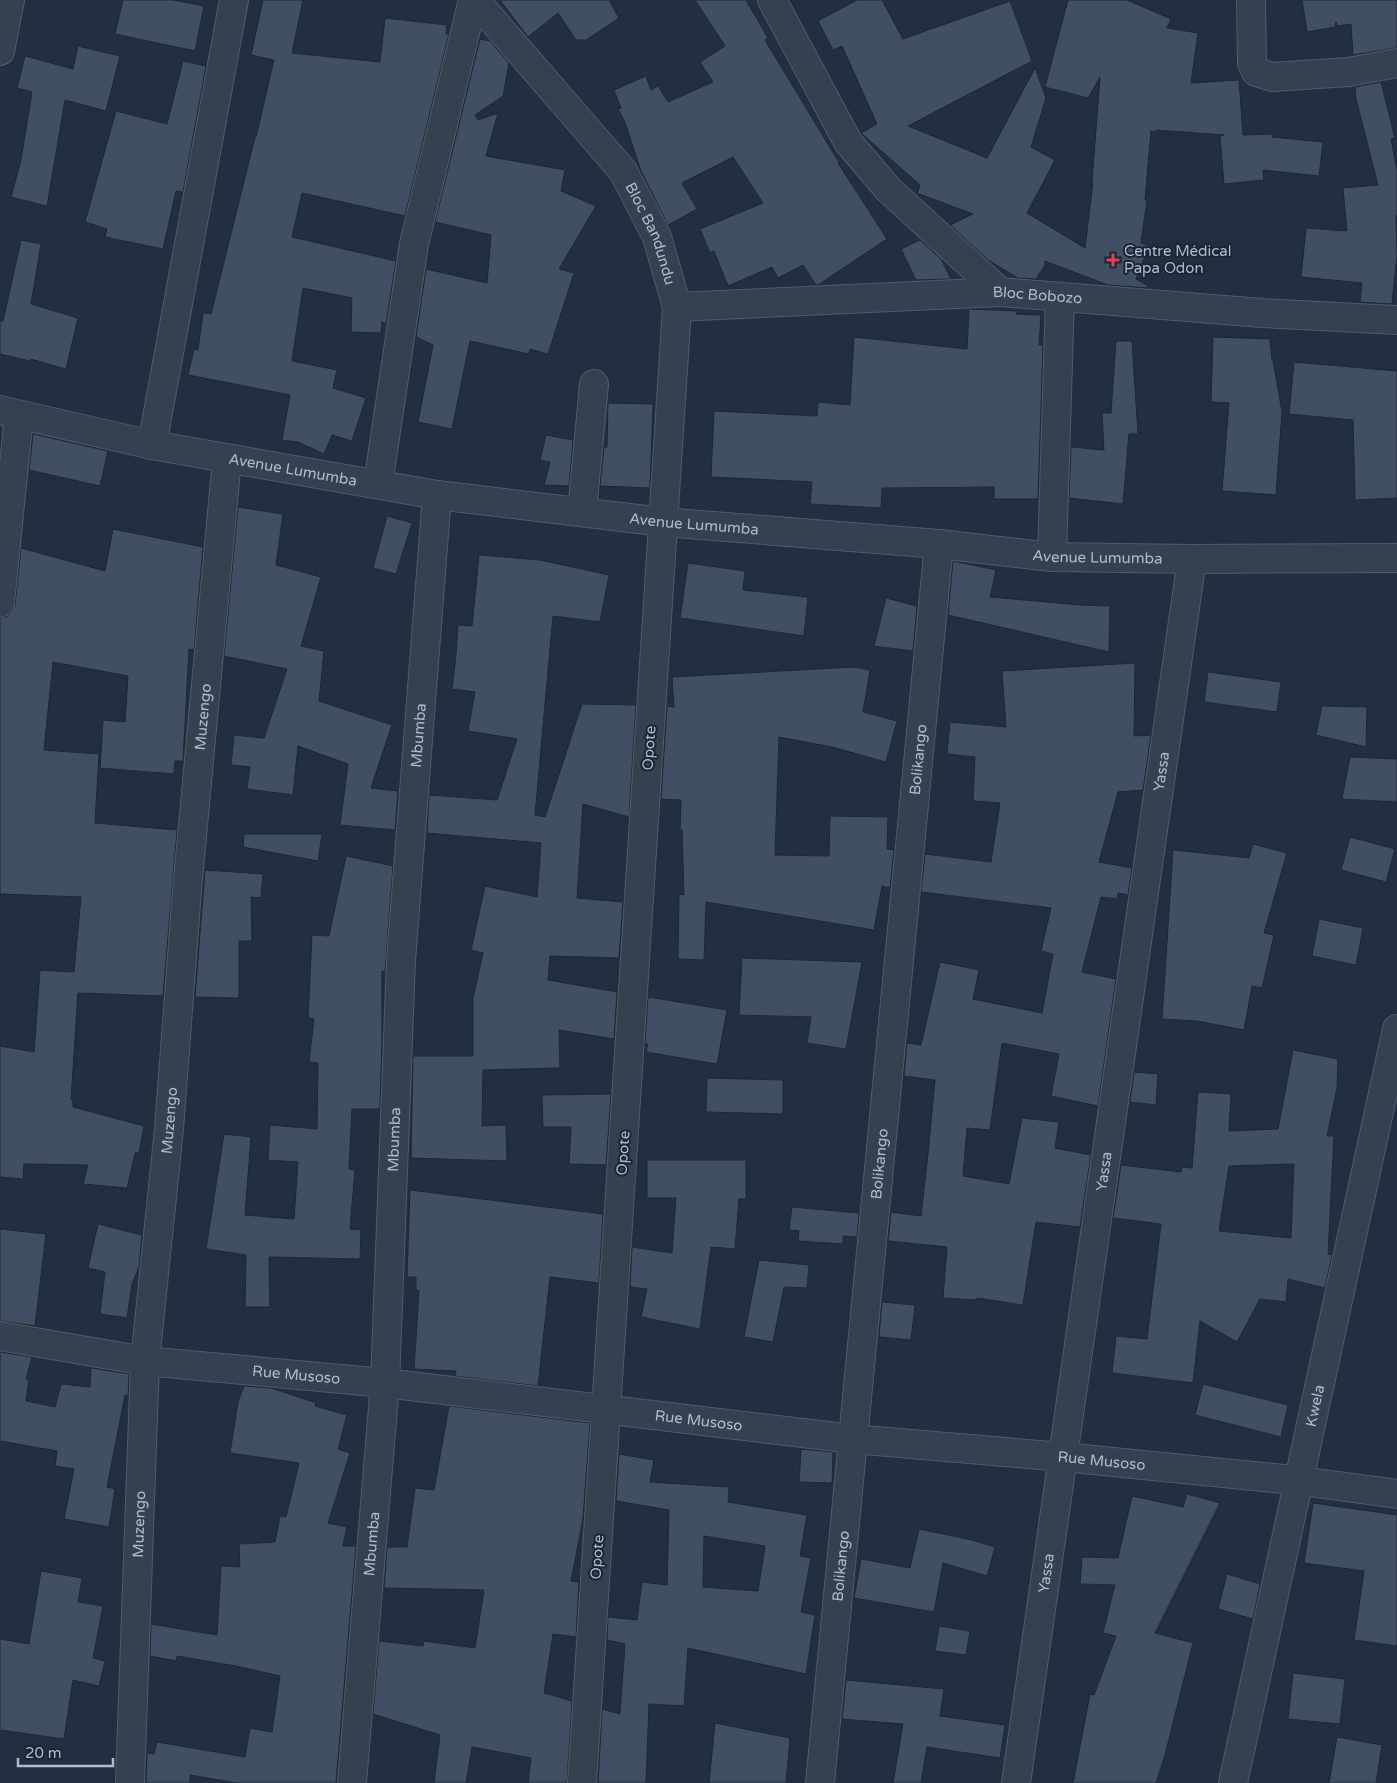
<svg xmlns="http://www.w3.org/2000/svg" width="1397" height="1783" viewBox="0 0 1397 1783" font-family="'Varela Round',sans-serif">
<rect width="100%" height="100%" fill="#212f40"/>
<!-- building -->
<g fill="#404f62" stroke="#1d2836" fill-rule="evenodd">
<polygon points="123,0 173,0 204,6 195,51 115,34"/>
<polygon points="263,0 303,0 292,53 380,62 385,18 447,25 446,34 449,34 405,216 302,193 292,237 396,261 386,324 382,322 381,333 351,332 352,298 303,288 292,361 337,370 333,388 366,398 352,441 332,435 324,454 298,442 282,440 290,395 188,375 194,349 198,350 203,313 211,314 255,137 256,137 274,60 251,55"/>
<polygon points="500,0 609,0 619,18 586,40 576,40 558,13 528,37"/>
<polygon points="695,0 746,0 768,38 765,40 840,164 838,163 887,239 818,285 816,285 803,265 778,278 772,267 728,286 714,251 710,253 700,229 763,203 733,157 682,183 697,209 668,225 641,171 625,122 618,109 621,108 614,90 646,76 651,90 658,86 668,102 713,82 700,62 725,46"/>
<polygon points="857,0 882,0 903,39 1010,1 1032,61 908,126 987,158 1035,68 1046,98 1031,147 1055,160 1027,213 1085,248 1093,182 1092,182 1100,77 1088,98 1045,87 1068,0 1127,0 1171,19 1167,28 1198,33 1191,83 1239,80 1243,135 1272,134 1272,137 1323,142 1319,176 1263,170 1264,180 1224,184 1220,136 1224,135 1156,130 1156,132 1151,131 1145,200 1147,200 1141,243 1149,246 1136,279 1148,286 1147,288 1108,285 1045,261 1045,265 1036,279 1018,278 988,260 950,225 973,214 917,193 920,185 861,133 877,124 842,46 833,50 818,21"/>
<polygon points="1302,0 1397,0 1397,48 1353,55 1351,24 1337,26 1336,22 1335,27 1307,32"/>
<polygon points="480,39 490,41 509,63 503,96 475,115 478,120 498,113 486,156 565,170 561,191 596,206 559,269 574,273 548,354 530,349 529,354 470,341 452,429 418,422 433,345 416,337 426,269 487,283 491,235 435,222"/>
<polygon points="78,46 120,56 106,111 65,100 47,206 11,197 21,160 32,92 17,88 25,56 73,69"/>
<polygon points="183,61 206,66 183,192 176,191 163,249 105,237 107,229 85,222 116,111 167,124"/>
<polygon points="1381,82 1395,138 1391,139 1397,170 1397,214 1396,215 1397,256 1392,304 1360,302 1362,283 1301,277 1306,228 1347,231 1343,188 1378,185 1356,99 1355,87"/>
<polygon points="21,240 41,244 31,304 78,318 66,369 31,359 30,361 0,354 0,321 3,321"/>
<polygon points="920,240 941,259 951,279 916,280 901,249"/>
<polygon points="969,309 1018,311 1016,314 1041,315 1039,345 1043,345 1038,499 994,499 994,487 882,488 881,508 845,506 810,504 812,482 711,477 714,411 817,416 818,402 850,405 854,337 967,349"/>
<polygon points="1213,337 1270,339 1272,360 1273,360 1282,412 1276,495 1222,491 1229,403 1211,402"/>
<polygon points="1116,341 1132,341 1138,434 1129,434 1123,504 1069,498 1071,447 1104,450 1102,413 1111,413"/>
<polygon points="1294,362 1397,371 1397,498 1355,500 1353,420 1289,414"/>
<polygon points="608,403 653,404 650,488 600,486 604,447 607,447"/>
<polygon points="33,434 108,451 100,486 29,470"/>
<polygon points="546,435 573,440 569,486 544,485 550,462 540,460"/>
<polygon points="238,507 283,514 276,565 321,577 301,646 324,651 319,701 392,725 371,788 398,791 395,830 340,825 348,764 298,746 293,795 247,789 250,767 231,765 234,735 264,738 287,669 224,656"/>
<polygon points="387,516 412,523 396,574 373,568"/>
<polygon points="113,529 203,547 194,650 189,649 183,761 175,761 174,774 100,768 103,720 125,722 128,676 53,662 44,750 99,754 95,823 177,830 163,996 78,993 71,1100 73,1100 73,1107 144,1126 139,1153 135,1153 127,1188 83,1184 88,1165 24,1164 23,1179 0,1177 0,1046 34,1052 40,970 74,972 81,897 0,894 0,618 7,617 12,612 15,605 21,548 105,571"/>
<polygon points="479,555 540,560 609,575 600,622 553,616 535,815 545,817 582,704 636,705 629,817 583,804 577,898 623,902 619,958 550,956 548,980 617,992 614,1039 559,1030 560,1068 483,1070 482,1126 506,1125 507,1161 411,1158 413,1056 473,1056 473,998 483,953 471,950 485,886 537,897 541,843 427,833 429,795 497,800 517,739 468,731 475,692 452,689 456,655 458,625 472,626"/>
<polygon points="953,561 996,570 990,597 1081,605 1110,606 1109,652 948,615"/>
<polygon points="688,563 745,571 743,590 808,597 804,636 680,618"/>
<polygon points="886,598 917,606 913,651 874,646"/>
<polygon points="1135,663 1134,736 1151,735 1143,790 1118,792 1099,862 1132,868 1128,895 1118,893 1117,899 1101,897 1082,972 1116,979 1098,1106 1051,1096 1059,1054 1002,1043 990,1130 967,1128 963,1176 1009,1184 1022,1118 1059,1122 1055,1148 1091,1155 1080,1227 1036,1222 1023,1305 977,1298 977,1300 943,1298 947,1247 888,1241 891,1212 921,1216 928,1154 935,1080 904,1076 907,1043 921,1045 940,962 979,970 973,999 1042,1013 1053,954 1041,951 1051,908 921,892 925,854 991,862 1000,803 973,801 975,757 947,754 950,722 1006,727 1002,671"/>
<polygon points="854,667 870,670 863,712 897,721 886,762 832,747 779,737 775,855 829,856 830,816 888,817 887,849 894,850 890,888 882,886 874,930 706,902 704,960 678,959 679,894 684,895 682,830 680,830 681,800 661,799 667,706 674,707 672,677"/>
<polygon points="1208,672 1281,682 1277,712 1204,702"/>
<polygon points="1322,706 1367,707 1366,747 1316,735"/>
<polygon points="1350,757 1397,759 1397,802 1342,799"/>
<polygon points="244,834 322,834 318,861 243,847"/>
<polygon points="1350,837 1395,849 1386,882 1341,870"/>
<polygon points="1253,844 1287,853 1264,933 1274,935 1262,988 1252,986 1244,1030 1197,1021 1162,1019 1173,850 1249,858"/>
<polygon points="346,856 393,866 385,972 382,971 382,1039 380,1109 352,1109 349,1169 355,1170 350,1229 361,1230 360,1259 269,1257 270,1307 245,1307 246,1255 206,1249 224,1134 251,1137 245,1215 294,1219 298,1162 268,1160 270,1125 317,1129 318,1063 309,1062 314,1019 308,1018 312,935 329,936"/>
<polygon points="205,870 263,874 261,898 251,897 252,941 239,941 239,998 195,997"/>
<polygon points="1319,919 1363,928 1356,965 1312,956"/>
<polygon points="742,958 862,962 846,1049 807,1043 811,1017 739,1015"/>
<polygon points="648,997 727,1010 717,1064 646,1052 648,1044 645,1044"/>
<path d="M1293,1050L1338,1059L1337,1088L1327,1136H1334L1328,1254L1332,1255L1325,1288L1288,1279L1286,1302L1260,1299L1237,1342L1200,1321L1193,1383L1112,1373L1116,1336L1147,1339L1161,1224L1113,1218L1121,1165L1181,1172L1182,1167L1192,1168L1198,1092L1231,1094L1229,1131L1278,1129ZM1294,1164L1291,1238L1219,1231L1229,1166Z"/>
<polygon points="1134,1072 1158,1074 1156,1105 1130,1102"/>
<polygon points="707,1078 783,1080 783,1114 706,1112"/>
<polygon points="611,1094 606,1165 569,1164 571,1127 543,1127 542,1095"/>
<polygon points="647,1160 746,1160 746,1199 739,1199 735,1249 711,1247 700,1329 641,1317 647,1289 630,1287 632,1247 672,1253 676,1198 647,1198"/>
<polygon points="410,1190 603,1214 599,1283 550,1277 538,1386 455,1376 456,1371 414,1369 419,1291 416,1290 416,1277 407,1277"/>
<polygon points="792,1207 859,1213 857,1237 843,1236 843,1244 798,1241 799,1231 789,1230"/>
<polygon points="98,1224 142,1235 139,1267 132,1284 127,1318 100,1314 105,1272 88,1268"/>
<polygon points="0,1229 46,1234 35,1326 0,1321"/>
<polygon points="759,1260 809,1265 807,1288 784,1287 773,1342 744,1337"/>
<polygon points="882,1302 915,1305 911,1340 879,1337"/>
<polygon points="0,1352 32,1357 26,1379 29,1379 26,1401 55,1407 61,1384 90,1387 91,1368 129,1374 128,1396 125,1395 107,1487 115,1489 109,1527 64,1519 74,1469 55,1466 57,1451 0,1441"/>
<polygon points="1203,1384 1288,1405 1281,1437 1195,1415"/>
<polygon points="244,1386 271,1388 316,1403 315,1406 347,1415 338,1449 350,1453 328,1523 347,1527 343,1546 356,1546 336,1783 237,1783 190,1775 190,1783 146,1783 147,1753 154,1754 157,1742 245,1757 250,1728 272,1732 280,1676 236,1666 177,1656 176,1661 150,1656 151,1624 217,1635 221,1566 240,1567 239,1544 275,1542 280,1516 286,1517 299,1463 230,1453 238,1402"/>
<polygon points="449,1406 590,1423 583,1518 571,1581 579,1582 576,1637 553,1634 544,1693 572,1701 567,1783 528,1783 531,1758 472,1747 466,1783 434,1783 440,1735 373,1714 379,1641 423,1646 424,1641 475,1648 484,1590 384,1588 387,1547 407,1547 415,1488 434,1490"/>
<polygon points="801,1449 833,1452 832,1483 799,1482"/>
<path d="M619,1454L654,1460L650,1482L729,1487L728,1502L807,1515L800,1556L811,1558L801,1612L815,1615L806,1674L688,1648L684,1706L649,1704L646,1783H598L602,1709L620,1714L625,1644L607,1640L608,1617L637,1620L642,1582L667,1585L669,1510L616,1501ZM704,1536L765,1546L758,1591L703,1587Z"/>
<polygon points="1187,1494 1220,1503 1155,1633 1193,1643 1165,1755 1156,1783 1073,1783 1090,1694 1094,1695 1116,1636 1103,1633 1115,1585 1080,1584 1082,1557 1118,1558 1132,1496 1183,1507"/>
<polygon points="1313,1503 1397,1515 1397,1646 1354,1640 1364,1571 1304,1563"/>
<polygon points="919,1529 972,1540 995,1547 987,1576 943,1563 934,1612 854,1598 861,1559 910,1568"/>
<polygon points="41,1571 82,1578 78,1602 103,1606 93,1658 105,1661 99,1686 73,1680 64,1739 0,1730 0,1639 29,1644"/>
<polygon points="1227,1574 1260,1584 1253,1619 1218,1609"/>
<polygon points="939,1626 970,1631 966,1655 935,1651"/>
<polygon points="1293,1673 1345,1679 1340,1724 1288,1719"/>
<polygon points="846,1680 944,1689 940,1716 1005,1725 1000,1758 927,1747 921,1783 893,1783 903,1724 842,1719"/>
<polygon points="715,1723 790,1738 786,1783 709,1783"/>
<polygon points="1337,1737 1382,1745 1376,1783 1329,1783"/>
</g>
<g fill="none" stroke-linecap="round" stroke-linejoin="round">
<defs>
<g id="street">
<path id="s1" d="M475,0L623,171L657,237L677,307L582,1783"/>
<polyline points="772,0 848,142 888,189 1000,292"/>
<polyline points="1251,0 1252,63 1256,72 1272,77 1349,72 1397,63"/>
<polyline points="0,51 10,0"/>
<path id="s2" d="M677,307L1000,292L1262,313L1397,320"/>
<path id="s3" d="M0,410L152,445L437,495L663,522L939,544L1052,557L1192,559L1397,558"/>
<polyline points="152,445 234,0"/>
<polyline points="378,484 414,244 473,0"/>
<polyline points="582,512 594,384"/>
<polyline points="1052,557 1060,297"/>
<polyline points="0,603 19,415"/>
<path id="s4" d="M0,1336L145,1361L385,1383L853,1439L1063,1457L1294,1480L1397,1494"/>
<path id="s5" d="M130,1783L145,1361L169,1129L187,890L227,459"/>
<path id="s6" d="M352,1783L385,1383L401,960L437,495"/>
<path id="s7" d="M820,1783L939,544"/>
<path id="s8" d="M1016,1783L1192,559"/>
<path id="s9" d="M1233,1783L1397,1029"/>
</g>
</defs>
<!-- street casing -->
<use href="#street" stroke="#515c6a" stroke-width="30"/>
<!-- street -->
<use href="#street" stroke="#36414f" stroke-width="28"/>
</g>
<!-- markers -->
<path fill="#e0444e" stroke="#1b2634" stroke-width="2" d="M1110.5 252.5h5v5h5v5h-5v5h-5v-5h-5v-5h5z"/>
<g text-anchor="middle" stroke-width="4" stroke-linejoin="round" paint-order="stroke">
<!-- street labels -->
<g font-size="15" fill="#b1bcca" stroke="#1b2634">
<text dy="5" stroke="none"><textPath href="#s1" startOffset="295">Bloc Bandundu</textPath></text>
<text dy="5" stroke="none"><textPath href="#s2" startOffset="361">Bloc Bobozo</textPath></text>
<text dy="5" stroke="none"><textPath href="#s3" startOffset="299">Avenue Lumumba</textPath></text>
<text dy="5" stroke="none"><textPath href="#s3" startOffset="704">Avenue Lumumba</textPath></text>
<text dy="5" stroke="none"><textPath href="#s3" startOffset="1109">Avenue Lumumba</textPath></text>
<text dy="5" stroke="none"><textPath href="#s5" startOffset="1069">Muzengo</textPath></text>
<text dy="5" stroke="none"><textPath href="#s6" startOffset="1050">Mbumba</textPath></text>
<text transform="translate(649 748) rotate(-86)" y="5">Opote</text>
<text dy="5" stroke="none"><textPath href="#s7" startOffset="1028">Bolikango</textPath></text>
<text dy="5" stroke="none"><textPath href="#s8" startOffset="1022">Yassa</textPath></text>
<text dy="5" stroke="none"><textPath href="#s5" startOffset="664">Muzengo</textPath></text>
<text dy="5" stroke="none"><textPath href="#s6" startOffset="645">Mbumba</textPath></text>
<text transform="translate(623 1153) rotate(-86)" y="5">Opote</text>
<text dy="5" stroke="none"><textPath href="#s7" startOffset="622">Bolikango</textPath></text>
<text dy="5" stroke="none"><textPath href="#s8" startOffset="618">Yassa</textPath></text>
<text dy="5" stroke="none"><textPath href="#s4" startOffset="299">Rue Musoso</textPath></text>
<text dy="5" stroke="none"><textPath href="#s9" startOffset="386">Kwela</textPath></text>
<text dy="5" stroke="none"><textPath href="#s4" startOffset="704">Rue Musoso</textPath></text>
<text dy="5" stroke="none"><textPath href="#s4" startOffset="1109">Rue Musoso</textPath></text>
<text dy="5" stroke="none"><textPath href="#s5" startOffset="259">Muzengo</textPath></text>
<text dy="5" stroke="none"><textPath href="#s6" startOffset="240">Mbumba</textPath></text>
<text transform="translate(597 1557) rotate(-86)" y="5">Opote</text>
<text dy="5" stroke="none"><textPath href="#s7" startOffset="218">Bolikango</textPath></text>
<text dy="5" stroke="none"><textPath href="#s8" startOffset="212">Yassa</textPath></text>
</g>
<!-- poi labels -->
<g font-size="15" fill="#b1bcca" stroke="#1b2634" text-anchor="start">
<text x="1124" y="256">Centre Médical<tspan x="1124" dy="17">Papa Odon</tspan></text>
</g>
</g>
<!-- scale -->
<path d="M18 1758v8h95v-8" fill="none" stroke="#b1bcca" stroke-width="2.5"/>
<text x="25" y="1758" font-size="15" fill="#b1bcca" stroke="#1b2634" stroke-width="4" paint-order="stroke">20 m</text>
</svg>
